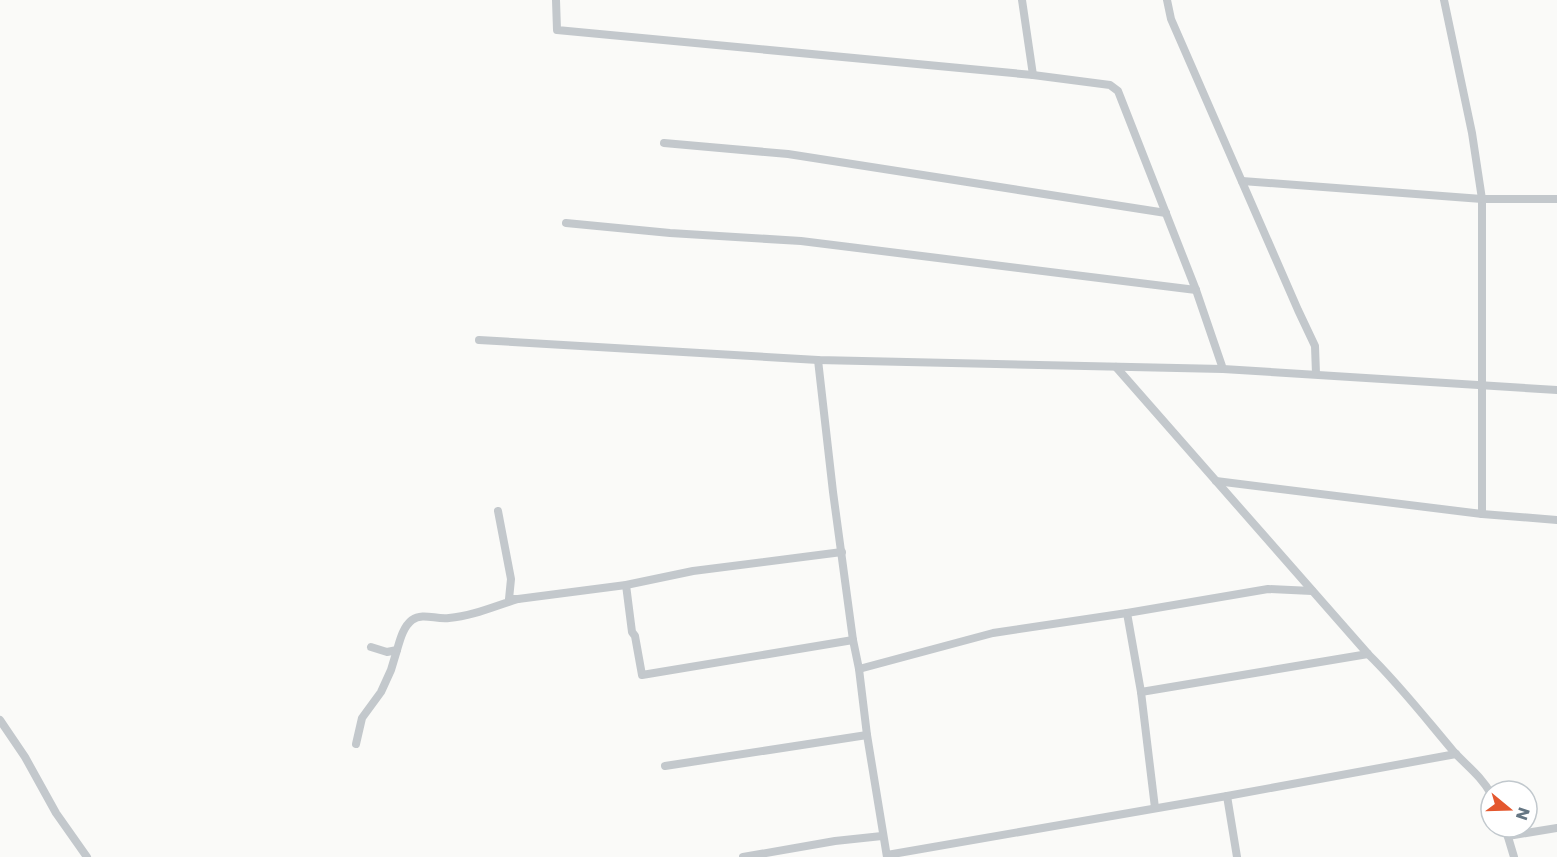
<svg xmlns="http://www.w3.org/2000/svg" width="1557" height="857" viewBox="0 0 1557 857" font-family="Poppins,sans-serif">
<rect width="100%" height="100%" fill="#fafaf8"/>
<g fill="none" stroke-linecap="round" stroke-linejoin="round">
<!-- minor -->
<g stroke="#c3c8cc" stroke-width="8">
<polyline points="556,0 557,30 1033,75 1110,85 1118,91 1196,290 1223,369"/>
<polyline points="1022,0 1033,75"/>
<polyline points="1167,0 1171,19 1298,310 1315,346 1316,374"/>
<polyline points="1444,0 1472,133 1482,199 1482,514"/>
<polyline points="664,143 788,154 1166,213"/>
<polyline points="1242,181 1482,199 1557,199"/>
<polyline points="566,223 670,233 801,241 1196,290"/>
<polyline points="479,340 818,360 1223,369 1557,390"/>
<polyline points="818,360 833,492 853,640 859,669 867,735 887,857"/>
<path d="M1116,367L1368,654C1399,684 1426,719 1454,752C1467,766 1482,777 1491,794"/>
<polyline points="1216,481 1482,514 1557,520"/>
<polyline points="626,585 632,632 635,636 642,675 853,640"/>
<polyline points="518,599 626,585 693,571 842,552"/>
<polyline points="1127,613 1141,692 1155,808"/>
<path d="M371,647L387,652L397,650C400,640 403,627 412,620C423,612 436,620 449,618C473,616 495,606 518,599H509L511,579L498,511"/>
<polyline points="859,669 993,633 1127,613 1268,589 1312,591"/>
<polyline points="1141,692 1368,654"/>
<polyline points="0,720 25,757 56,813 87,857"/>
<polyline points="356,744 362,718 381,692 391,670 397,650"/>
<polyline points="665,766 867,735"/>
<polyline points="1227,796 1237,857"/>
<polyline points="1505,827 1514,857"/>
<polyline points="1508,836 1557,828"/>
<polyline points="887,855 1227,796 1456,754"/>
<polyline points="743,857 835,841 882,836"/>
</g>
</g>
<!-- north arrow -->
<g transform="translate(1509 809) rotate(109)"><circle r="28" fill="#ffffff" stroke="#c1c8cd" stroke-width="1.5"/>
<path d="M0-4.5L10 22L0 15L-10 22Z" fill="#e4572e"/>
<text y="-9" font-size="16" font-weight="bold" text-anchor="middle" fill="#657683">N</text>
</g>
</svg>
